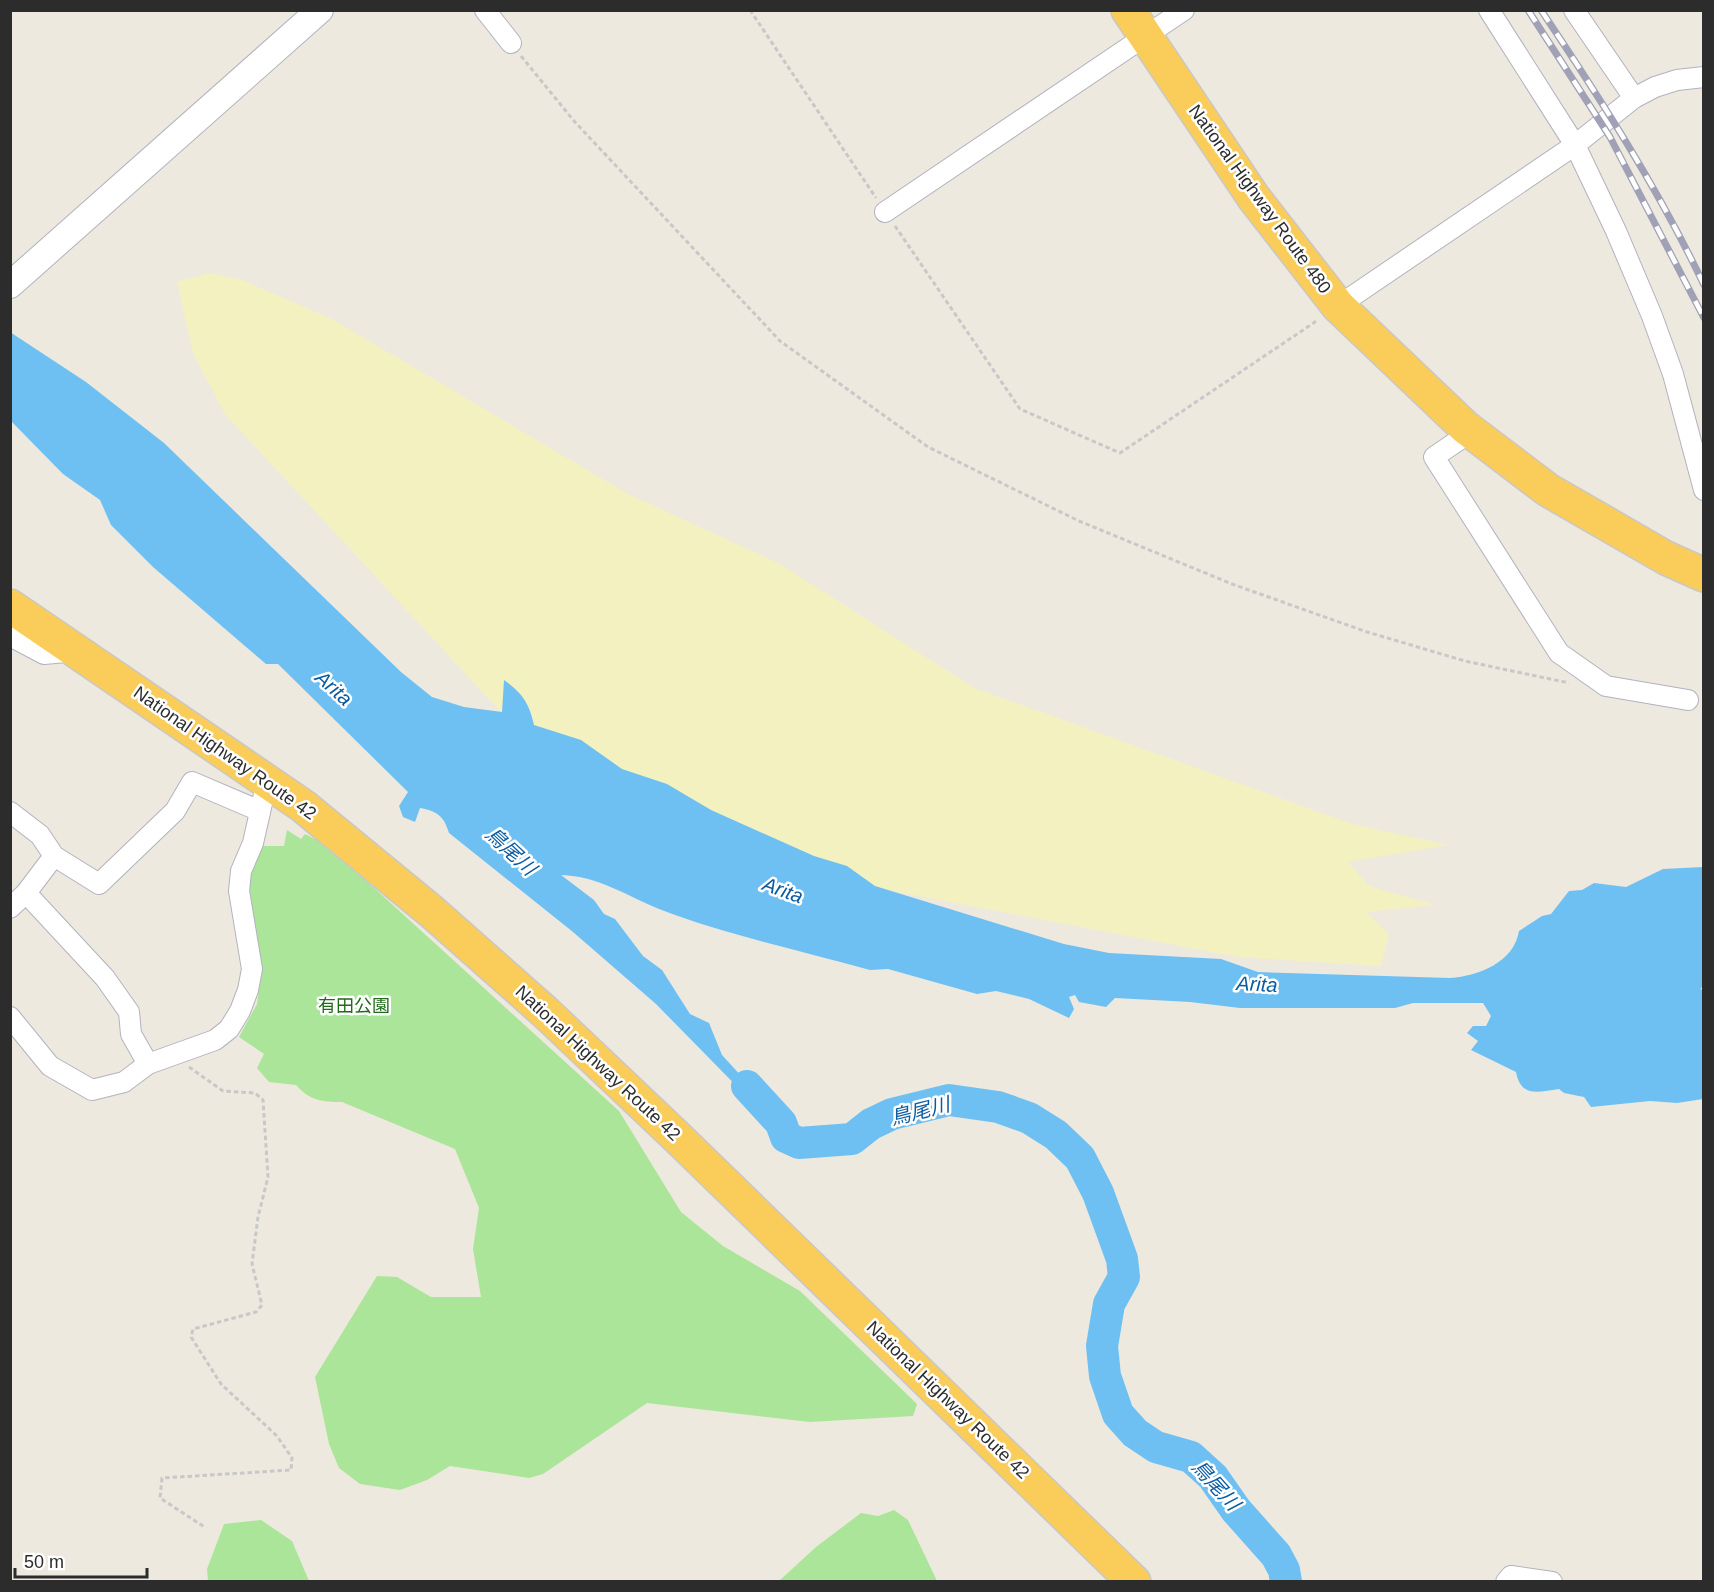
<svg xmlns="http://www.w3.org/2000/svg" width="1714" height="1592" viewBox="0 0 1714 1592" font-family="Arial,'Noto Sans JP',sans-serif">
<rect width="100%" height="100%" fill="#eee9de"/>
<!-- green -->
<g fill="#aae599">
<path d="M287,830L301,839L305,834L327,845L619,1111L681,1212L723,1246L800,1291L917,1404L913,1416L810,1422L647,1403L543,1474L529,1478L450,1466L427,1480L400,1490L360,1484L339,1468L329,1444L315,1377L377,1276L397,1277L431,1297H481L473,1249L479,1208L455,1149L342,1102C323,1102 310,1101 296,1085L269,1082L257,1068L264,1054L239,1037L257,1004L260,982L259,950L247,879L258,846H284Z"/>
<polygon points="894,1510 908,1520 937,1581 779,1581 816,1547 861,1513 878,1516"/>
<polygon points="261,1520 292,1541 309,1581 208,1581 207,1569 224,1524"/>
</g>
<!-- sand -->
<polygon fill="#f3f1c0" points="210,273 242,280 332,319 626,493 780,564 974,688 1352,824 1448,845 1348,862 1369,886 1435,905 1366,912 1389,934 1381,966 1238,957 757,865 502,713 225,414 193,353 177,282"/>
<!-- water -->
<path fill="#6ec0f2" d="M10,332L86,382L164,443L401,672L432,697L464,707L502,712L504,680C523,694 529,703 534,725L581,740L622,769L667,784L711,810L814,856L847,866L875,886L1064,944L1109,953L1221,959L1258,972L1450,978C1479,976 1514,962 1519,931L1542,916L1551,914L1569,891L1582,890L1594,883L1626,887L1663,869L1703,867L1704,986L1700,989L1704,990L1703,1099L1677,1103L1650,1101L1591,1107L1584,1097L1564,1093L1559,1089C1538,1092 1521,1098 1516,1072L1471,1050L1478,1041L1467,1033L1473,1026H1486L1491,1016L1483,1003H1413L1395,1008H1240L1190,1002L1115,998L1106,1007L1079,1002L1075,995L1069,997L1074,1009L1069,1018L1029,999L996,991L977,994L888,969L870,970C800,950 726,935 659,909C625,895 598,876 561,875L594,900L604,914L615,919L643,956L662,970L690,1014L709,1023L722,1055L743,1078L766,1090L780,1119L764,1114L656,1004L573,932L449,833C444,816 437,811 420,808L415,822L403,817L399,806L408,792L278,664H266L153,567L111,525L100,500L63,474L11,421Z"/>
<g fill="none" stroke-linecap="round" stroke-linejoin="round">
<!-- river -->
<polyline stroke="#6ec0f2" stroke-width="32" points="747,1086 781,1123 786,1137 799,1143 852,1139 871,1124 892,1114 949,1100 998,1107 1029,1118 1056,1135 1080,1158 1098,1193 1122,1259 1124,1277 1109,1304 1102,1346 1105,1376 1118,1414 1135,1433 1156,1447 1191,1457 1213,1477 1236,1510 1276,1555 1284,1570 1286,1582"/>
<defs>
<g id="minor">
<polyline points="485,10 511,43"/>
<polyline points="1489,10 1575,145 1616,231 1652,316 1673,374 1704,490"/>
<polyline points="1574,10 1634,98"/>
<polyline points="885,212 1184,10"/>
<polyline points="1338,306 1575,145 1634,98 1655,87 1677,80 1704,77"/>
<polyline points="1465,427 1459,440 1434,457 1559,653 1606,686 1688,700"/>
<polyline points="10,636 44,654 77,651"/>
<polyline points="10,812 40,835 54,856 99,884 175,811 192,782 260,811"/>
<polyline points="26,893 105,978 129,1012 131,1034 148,1064 215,1040 229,1029 240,1011 248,990 252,969 239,891 241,871 253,843 267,781"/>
<polyline points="10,908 26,893 54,856"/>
<polyline points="10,1017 50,1066 92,1090 124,1082 148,1064"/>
<polyline points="1506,1582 1511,1576 1552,1582"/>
</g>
<polyline id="tertiary" points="10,285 320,10"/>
<g id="trunk">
<polyline points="1128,10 1254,198 1338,306 1465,427 1548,490 1666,558 1704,575"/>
<polyline points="10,606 303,806 432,912 545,1012 678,1138 1134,1582"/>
</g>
</defs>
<!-- minor casing -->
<use href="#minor" stroke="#b2b2c0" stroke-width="22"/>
<!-- tertiary casing -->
<use href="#tertiary" stroke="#b2b2c0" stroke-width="28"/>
<!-- trunk casing -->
<use href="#trunk" stroke="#c8c8c8" stroke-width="36"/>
<!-- path -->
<g stroke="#c8c8c8" stroke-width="3" stroke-dasharray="4.5 3" stroke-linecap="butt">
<polyline points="750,10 876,198"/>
<polyline points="521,56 574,121 780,341 928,447 1079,521 1232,584 1367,632 1465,661 1569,683"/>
<polyline points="895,226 1020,409 1120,453 1318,320"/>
<polyline points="189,1067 223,1091 255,1093 263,1100 268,1177 258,1217 252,1264 262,1305 256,1312 193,1329 191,1337 221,1384 277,1436 292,1458 291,1470 162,1478 160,1498 206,1528"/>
</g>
<!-- minor -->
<use href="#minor" stroke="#fff" stroke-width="20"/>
<!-- tertiary -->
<use href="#tertiary" stroke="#fff" stroke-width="26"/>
<!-- trunk -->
<use href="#trunk" stroke="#facc5a" stroke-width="33"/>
<defs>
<g id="rail">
<polyline points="1528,10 1610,137 1704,318"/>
<path d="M1541,10C1601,100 1658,188 1704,285"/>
</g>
</defs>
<!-- rail casing -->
<use href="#rail" stroke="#a0a1b6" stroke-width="7"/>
<!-- rail -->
<use href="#rail" stroke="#fff" stroke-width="4.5" stroke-dasharray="14" stroke-linecap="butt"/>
</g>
<g text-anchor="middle" stroke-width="5" stroke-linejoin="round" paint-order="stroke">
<!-- street labels -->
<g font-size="18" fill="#2c2c2c" stroke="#fff">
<text transform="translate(1260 199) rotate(54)" y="6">National Highway Route 480</text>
<text transform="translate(225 753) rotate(35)" y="6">National Highway Route 42</text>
<text transform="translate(598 1063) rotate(43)" y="6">National Highway Route 42</text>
<text transform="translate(948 1400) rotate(44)" y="6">National Highway Route 42</text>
</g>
<!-- park labels -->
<g font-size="18" fill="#206c19" stroke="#fff">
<text x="354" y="1012">有田公園</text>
</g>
<!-- water labels -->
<g font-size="20" font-style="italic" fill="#0a5ca2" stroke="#fff">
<text transform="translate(334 688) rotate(42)" y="7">Arita</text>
<text transform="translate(511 851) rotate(43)" y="7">鳥尾川</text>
<text transform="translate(783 890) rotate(20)" y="7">Arita</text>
<text transform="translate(1257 984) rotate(3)" y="7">Arita</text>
<text transform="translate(920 1111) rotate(-14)" y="7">鳥尾川</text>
<text transform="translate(1216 1485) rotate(48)" y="7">鳥尾川</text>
</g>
</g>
<!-- border -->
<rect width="1714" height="1592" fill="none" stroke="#2c2c2c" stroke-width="24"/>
<!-- scale -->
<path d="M15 1568v9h132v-9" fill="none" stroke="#2c2c2c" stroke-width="3"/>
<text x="24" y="1568" font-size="18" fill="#2c2c2c" stroke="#ffffff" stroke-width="4.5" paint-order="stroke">50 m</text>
</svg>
